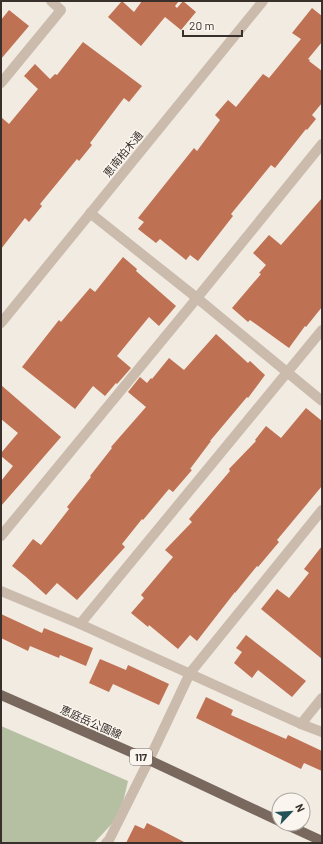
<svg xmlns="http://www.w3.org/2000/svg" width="323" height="844" viewBox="0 0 323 844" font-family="Barlow,'Noto Sans JP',sans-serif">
<rect width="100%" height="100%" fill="#f2ebe1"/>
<!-- green -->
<polygon fill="#b5c0a2" points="1,726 128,781 120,815 94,843 1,843"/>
<!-- building -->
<g fill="#be7153">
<polygon points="122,1 134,12 142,1 179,1 175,6 177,8 183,1 196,12 181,30 165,17 141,46 108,17"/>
<polygon points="312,8 322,16 322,42 308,59 310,60 309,61 322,71 322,103 312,115 316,119 307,130 306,129 275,168 271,165 231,214 233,216 198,261 190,255 186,260 160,239 156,243 138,229 144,222 138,218 194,148 197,151 220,120 215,115 228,100 236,107 263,74 269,78 301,39 292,33"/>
<polygon points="9,10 29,26 1,59 1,20"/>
<polygon points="83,42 142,86 129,102 124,98 90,143 92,145 79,161 77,159 40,204 42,206 29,222 25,218 1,249 1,117 9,124 38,89 24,76 35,64 50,79 55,74 57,75"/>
<polygon points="322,198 322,307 306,327 305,326 289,348 250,320 248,322 232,308 261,274 259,273 266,265 253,253 269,235 281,245"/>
<polygon points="123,257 137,269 136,271 176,306 159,326 149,317 117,356 131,368 117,384 116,383 105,396 93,386 75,409 22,367 59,320 61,322 90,288 95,292"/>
<polygon points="216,334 248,363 250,361 265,375 248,398 247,397 210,441 211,441 190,469 192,470 173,492 169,489 143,520 142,519 122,544 125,547 77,600 57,583 46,595 25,576 12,566 33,539 41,545 69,509 67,507 91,477 90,476 112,448 111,447 146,407 128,392 140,377 147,383 151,378 152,379 169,358 184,370"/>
<polygon points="1,385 61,437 1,506 1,481 13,466 1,456 1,453 18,433 1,419"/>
<polygon points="306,408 322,421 322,486 277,540 279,542 258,567 257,566 235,593 235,592 197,641 190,635 178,649 149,625 148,627 131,613 144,598 141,595 173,557 165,550 192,522 189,519 230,471 229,469 256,441 255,440 266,426 281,438"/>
<polygon points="322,546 322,659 261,609 277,589 289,598 309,573 304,569"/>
<polygon points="1,614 42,633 44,628 93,648 86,666 60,655 59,658 30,646 28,651 1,638"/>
<polygon points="246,635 306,681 292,697 258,670 252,678 234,663 242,652 236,648"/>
<polygon points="100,659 126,670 128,665 169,684 159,705 113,684 109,692 89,683"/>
<polygon points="206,697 233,710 231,715 286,739 288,735 322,751 322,771 304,763 301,769 196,718"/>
<polygon points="147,823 161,830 186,843 126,843 135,825 144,829"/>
</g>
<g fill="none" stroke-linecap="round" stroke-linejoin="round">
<!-- minor -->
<g stroke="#cabbad" stroke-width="10">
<polyline points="1,83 61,10 51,1"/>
<polyline points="90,213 197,298 322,401"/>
<polyline points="1,323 263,1"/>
<polyline points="1,536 197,298 322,144"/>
<polyline points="1,591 80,624 301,724 322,732"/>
<polyline points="80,624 322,330"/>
<polyline points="301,724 322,698"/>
<polyline points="106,843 109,840 149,760 190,673 322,510"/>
</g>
<!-- major -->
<g stroke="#79685e" stroke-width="10">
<polyline points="1,695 149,760 279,821"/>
<polyline points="285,824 322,841"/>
</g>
</g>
<g text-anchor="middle" stroke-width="3" stroke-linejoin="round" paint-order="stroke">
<!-- shield labels -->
<rect fill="#faf5ee" stroke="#736b66" stroke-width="1" x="130" y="749" width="22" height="16" rx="3"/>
<g font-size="10" font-weight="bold" fill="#39302b">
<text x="141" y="761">117</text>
</g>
<!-- street labels -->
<g font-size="11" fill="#39302b" stroke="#faf5ee">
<text transform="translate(123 154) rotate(-51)" y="4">恵南柏木通</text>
<text transform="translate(91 722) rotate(24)" y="4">恵庭岳公園線</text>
</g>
</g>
<!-- border -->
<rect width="323" height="844" fill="none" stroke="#39302b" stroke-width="4"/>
<!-- north arrow -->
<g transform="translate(291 812) rotate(65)"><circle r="19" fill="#faf5ee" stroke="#ada6a0"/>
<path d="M0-3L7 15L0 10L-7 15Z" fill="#235258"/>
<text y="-6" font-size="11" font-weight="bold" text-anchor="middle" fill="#39302b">N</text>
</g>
<!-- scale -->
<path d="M183 30v6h59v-6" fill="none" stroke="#39302b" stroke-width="2"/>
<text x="189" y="30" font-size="12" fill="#39302b" stroke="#faf5ee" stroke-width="3" paint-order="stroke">20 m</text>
</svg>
